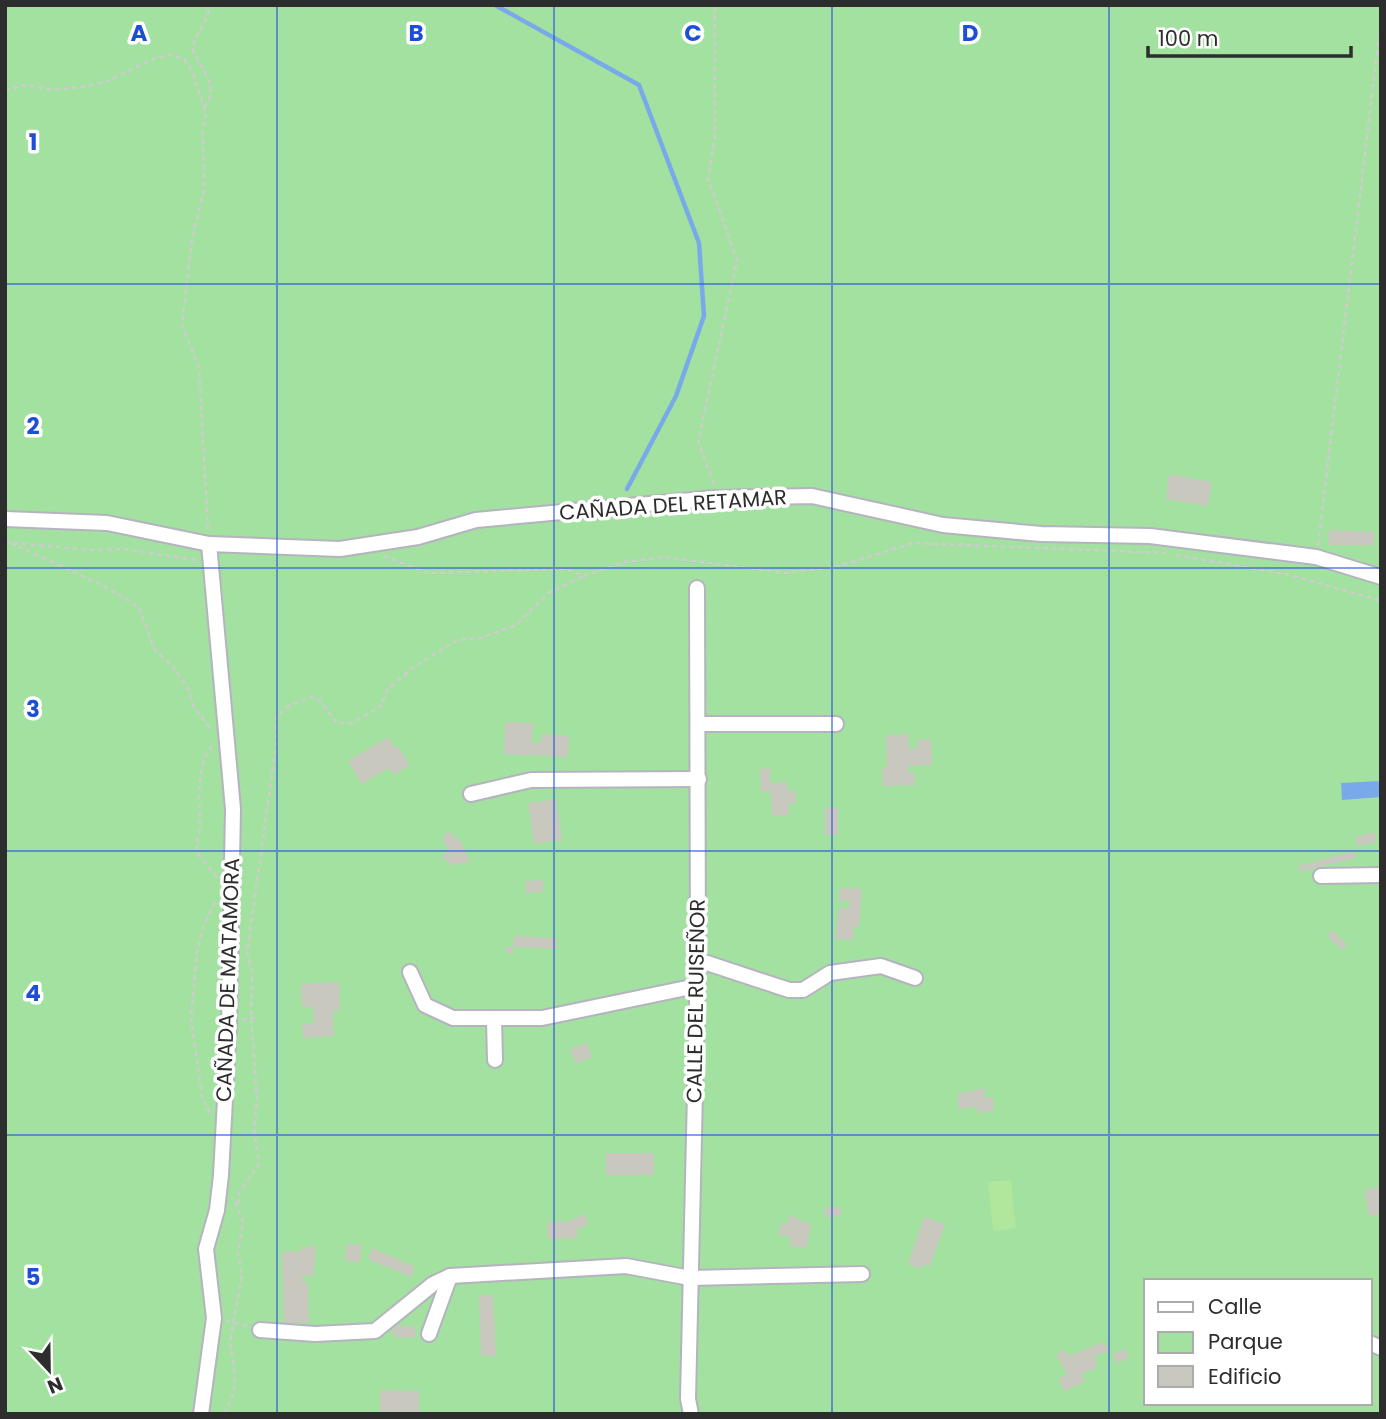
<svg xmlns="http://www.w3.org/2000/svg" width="1386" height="1419" viewBox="0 0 1386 1419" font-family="Poppins,sans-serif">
<rect width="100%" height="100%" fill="#edece0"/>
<!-- green -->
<path fill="#a2e1a0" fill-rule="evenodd" d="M5,5H1381V1414H5ZM1146,1281H1370V1403H1146Z"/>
<!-- pitch -->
<polygon fill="#b0e79c" points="1011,1180 1016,1228 993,1231 988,1182"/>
<!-- water -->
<polygon fill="#7aa9e9" points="1381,781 1381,797 1342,800 1341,783"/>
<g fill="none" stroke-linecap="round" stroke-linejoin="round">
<!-- stream -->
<polyline stroke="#7aa9e9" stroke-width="4.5" points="495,5 639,85 699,243 704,316 676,396 627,489"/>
</g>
<!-- building -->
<g fill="#c9c8bf">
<polygon points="1169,474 1212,482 1208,506 1166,499"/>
<polygon points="1329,530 1374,532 1374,545 1328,545"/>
<polygon points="505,722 533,723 532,743 541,743 542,734 569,736 568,757 504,754"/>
<polygon points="908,734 909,749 918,748 917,740 931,739 932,765 908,766 908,772 914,772 915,785 883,786 882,768 887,768 886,735"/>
<polygon points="388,737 394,747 397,745 410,765 393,775 389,768 362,784 348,761"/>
<polygon points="770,768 770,783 787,782 787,791 795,790 796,804 788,804 789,815 772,816 771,792 761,792 760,769"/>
<polygon points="556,799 562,840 534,844 528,803"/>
<rect x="825" y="808" width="13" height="27"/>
<polygon points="447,832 455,835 455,840 460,840 470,862 451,865 442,857 449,848 445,846 443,837"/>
<polygon points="1374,832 1377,842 1357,846 1355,837"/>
<polygon points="1354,851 1356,858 1300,872 1298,866"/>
<polygon points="543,880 543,892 526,893 526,881"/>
<polygon points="840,888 862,889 859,927 854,927 853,940 835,939 839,908 849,908 849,901 839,901"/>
<polygon points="1332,930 1347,945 1342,950 1327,936"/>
<polygon points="514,936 557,938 557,949 513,947 513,954 506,953 506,947 513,947"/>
<polygon points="339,982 340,1010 333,1011 334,1036 303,1038 302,1024 314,1023 313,1007 302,1007 301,984"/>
<polygon points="587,1043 592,1057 576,1063 570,1049"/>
<polygon points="984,1088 985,1098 993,1097 994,1111 977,1113 977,1107 959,1109 957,1094"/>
<rect x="606" y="1153" width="48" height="22"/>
<polygon points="1381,1187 1381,1214 1369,1216 1364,1190"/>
<polygon points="825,1207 840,1207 841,1216 825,1217"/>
<polygon points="584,1214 589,1224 579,1229 577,1226 577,1238 548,1239 547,1222 570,1221"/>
<polygon points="790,1215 811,1225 806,1248 789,1246 792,1238 778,1234 781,1223 787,1225"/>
<polygon points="924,1217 945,1224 930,1266 923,1264 922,1269 908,1264"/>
<polygon points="347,1244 362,1245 360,1262 345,1261"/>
<polygon points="316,1246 313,1276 303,1276 303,1282 308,1282 309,1323 284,1323 282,1252 302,1251 302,1247"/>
<polygon points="372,1248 415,1267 411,1277 368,1259"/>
<polygon points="479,1295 493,1295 496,1356 481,1356"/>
<polygon points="393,1325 416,1327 415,1338 393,1337"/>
<polygon points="1103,1342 1110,1351 1094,1356 1098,1367 1081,1374 1085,1382 1064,1391 1059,1378 1067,1374 1056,1354 1066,1350 1069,1356"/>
<polygon points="1125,1349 1129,1358 1116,1363 1113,1354"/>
<polygon points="380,1390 419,1391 419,1414 380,1411"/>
</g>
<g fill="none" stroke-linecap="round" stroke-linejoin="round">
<defs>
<g id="minor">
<polyline points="5,519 107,523 209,544 340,549 418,537 476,520 714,498 812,496 943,525 1041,534 1150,536 1316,557 1381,577"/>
<polyline points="698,724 836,724"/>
<polyline points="471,794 531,780 699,779"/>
<polyline points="1321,876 1381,875"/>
<polyline points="698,960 789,990 803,990 830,973 881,966 915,978"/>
<polyline points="410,972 425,1005 453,1018 542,1018 696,986"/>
<polyline points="494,1019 495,1060"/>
<polyline points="260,1330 315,1334 375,1331 433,1284 450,1276"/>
<polyline points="429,1334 450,1276 626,1266 690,1278 862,1274"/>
<polyline points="1370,1343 1381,1348"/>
<polyline points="201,1414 214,1318 206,1249 217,1210 221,1175 229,1024 233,809 209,544"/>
<polyline points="691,1414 688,1399 698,960 697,588"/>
</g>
</defs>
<!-- minor casing -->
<use href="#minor" stroke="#b5b3bf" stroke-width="18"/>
<!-- path -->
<g stroke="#cdcdcd" stroke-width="2.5" stroke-dasharray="5 3.5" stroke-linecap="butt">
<polyline points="5,90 27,85 53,90 81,87 106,82 155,58 172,55 184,59 193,73 206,113 203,131 204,192 192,238 182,325 199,368 208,530"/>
<path d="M204,107C222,86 198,66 192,48C197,31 208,22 210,5"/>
<polyline points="714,484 698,442 737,260 708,178 715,135 715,5"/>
<polyline points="5,542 90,550 123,549 196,560"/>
<polyline points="11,543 100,584 139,607 154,649 174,668 189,691 193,705 212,731"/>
<polyline points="1318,545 1381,20"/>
<polyline points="1176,555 1290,575 1381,601"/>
<polyline points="384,556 427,573 566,569 584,576 624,562 664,557 784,573 836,567 913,543 1166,553"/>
<path d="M212,746C195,767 200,802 200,826C200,836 194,844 198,853C202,862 213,870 218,879"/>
<polyline points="242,1020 257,1017"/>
<polyline points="210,1113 202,1097 191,1017 197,952 204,924 217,899"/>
<polyline points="239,1204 239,1193 259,1164 254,1130 257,1098 251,1017 252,971 247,953 276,746 276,717 288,706 312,697 320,701 337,723 352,723 381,706 388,689 411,669 457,640 481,638 516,625 548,593 584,576"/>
<polyline points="226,1321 247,1326"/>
<polyline points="225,1414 234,1392 235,1376 230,1342 242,1275 238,1254 243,1221 233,1198"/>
</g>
<!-- minor -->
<use href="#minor" stroke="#fff" stroke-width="14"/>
</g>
<!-- grid -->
<path fill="none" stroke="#1d4ed8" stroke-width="2" stroke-opacity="0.55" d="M277,5V1414M554,5V1414M832,5V1414M1109,5V1414M5,284H1381M5,568H1381M5,851H1381M5,1135H1381"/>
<g text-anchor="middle" stroke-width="7" stroke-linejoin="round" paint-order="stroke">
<!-- street labels -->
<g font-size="21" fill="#2d2d2d" stroke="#fff">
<text transform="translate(673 505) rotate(-4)" y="7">CAÑADA DEL RETAMAR</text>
<text transform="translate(228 980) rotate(-88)" y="7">CAÑADA DE MATAMORA</text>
<text transform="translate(696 1001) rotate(-89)" y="7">CALLE DEL RUISEÑOR</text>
</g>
</g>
<g font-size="23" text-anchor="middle" font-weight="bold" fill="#1d4ed8" stroke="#fff" stroke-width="7" stroke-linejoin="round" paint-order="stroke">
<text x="139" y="41">A</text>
<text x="416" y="41">B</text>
<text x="693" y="41">C</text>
<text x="970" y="41">D</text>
<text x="33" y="150">1</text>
<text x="33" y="434">2</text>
<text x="33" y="717">3</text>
<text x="33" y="1001">4</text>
<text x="33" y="1285">5</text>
</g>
<!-- border -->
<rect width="1386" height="1419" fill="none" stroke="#2d2d2d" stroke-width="14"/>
<!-- legend -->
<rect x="1144" y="1279" width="228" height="126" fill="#ffffff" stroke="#ababab" stroke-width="2"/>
<rect x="1158" y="1302" width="35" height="10" fill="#ffffff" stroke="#ababab" stroke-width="2"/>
<text x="1208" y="1314" font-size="21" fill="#2d2d2d">Calle</text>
<rect x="1158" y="1332" width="35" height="21" fill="#a2e1a0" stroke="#ababab" stroke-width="2"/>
<text x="1208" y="1349" font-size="21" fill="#2d2d2d">Parque</text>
<rect x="1158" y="1366" width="35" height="21" fill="#c9c8bf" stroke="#ababab" stroke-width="2"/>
<text x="1208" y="1384" font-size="21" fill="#2d2d2d">Edificio</text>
<!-- north arrow -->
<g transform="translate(49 1370) rotate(158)" stroke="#ffffff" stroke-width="5" paint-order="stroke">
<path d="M0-5L12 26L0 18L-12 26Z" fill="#2d2d2d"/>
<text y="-10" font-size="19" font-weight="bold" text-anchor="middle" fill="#2d2d2d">N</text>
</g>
<!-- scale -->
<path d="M1148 46v10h203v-10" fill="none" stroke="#2d2d2d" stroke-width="3.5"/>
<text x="1158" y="46" font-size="21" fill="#2d2d2d" stroke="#ffffff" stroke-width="5" paint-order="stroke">100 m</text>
</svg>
